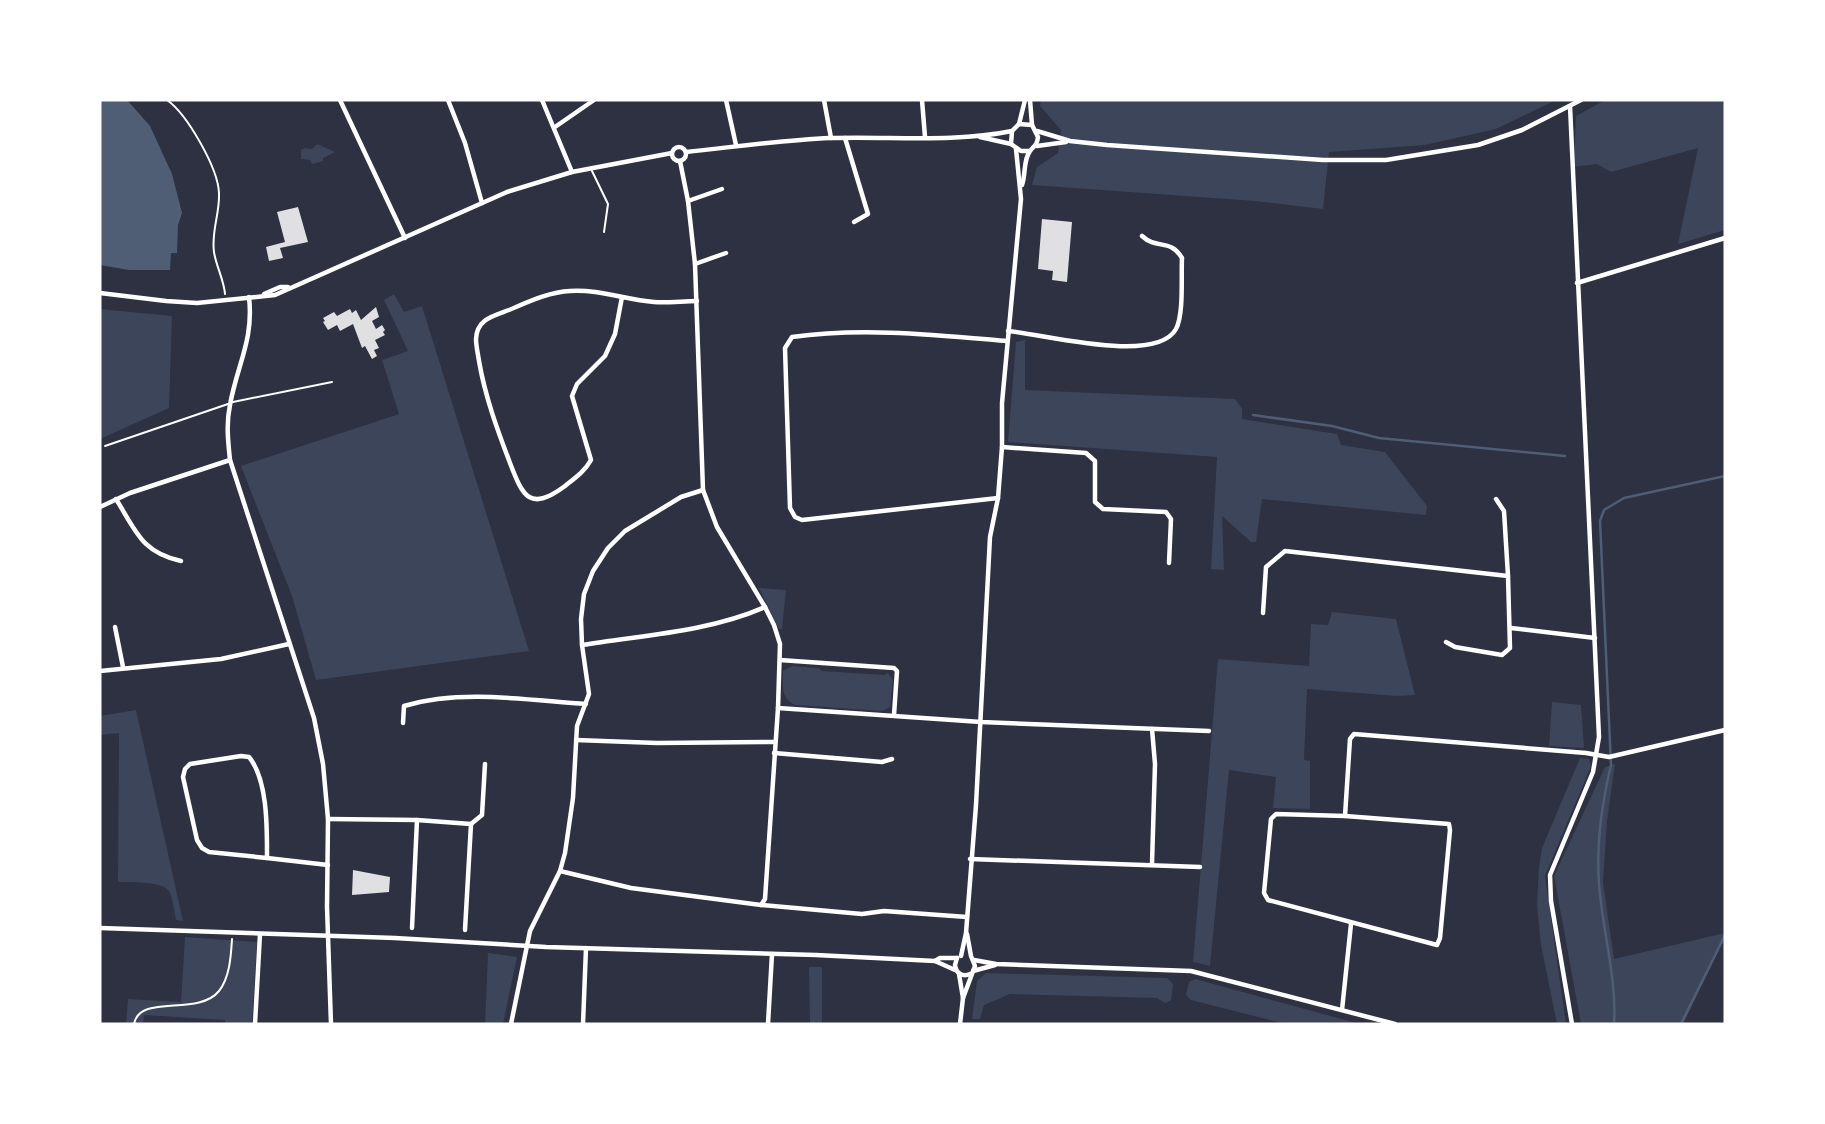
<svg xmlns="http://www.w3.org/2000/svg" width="1825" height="1124" viewBox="0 0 1825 1124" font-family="'Noto Serif',serif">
<rect width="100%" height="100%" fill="#2d3142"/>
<!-- green -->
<g fill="#3c4559">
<polygon points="1041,100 1556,100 1496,129 1425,145 1329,152 1323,209 1255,201 1032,185 1037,167 1058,153 1061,130 1040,106"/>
<polygon points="1605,100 1725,100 1725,230 1678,244 1698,148 1611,172 1597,164 1574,167 1576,116"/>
<polygon points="317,144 335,152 323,158 323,161 312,164 310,160 301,159 301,150 305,148 312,149"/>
<polygon points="394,294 404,312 422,306 529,651 316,680 292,596 241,466 399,414 382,360 408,351 384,300"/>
<polygon points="100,309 172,316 169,408 100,439"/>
<polygon points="1025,340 1025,390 1235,399 1242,409 1242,419 1337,434 1341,445 1385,452 1427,506 1426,515 1262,499 1256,542 1251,542 1222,516 1224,570 1211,569 1217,457 1008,442 1016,342"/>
<polygon points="759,588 786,590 782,629 779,629"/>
<polygon points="1332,612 1396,619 1415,695 1397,696 1307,689 1304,760 1310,761 1310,809 1273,808 1276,777 1229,770 1210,966 1193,962 1218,659 1309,666 1311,624 1328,625"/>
<path d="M792,666L818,668L822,671L884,675L888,673L893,680L890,707L882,711L795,705C780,698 783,685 783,671Z"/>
<polygon points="1552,702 1581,705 1584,748 1549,746"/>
<path d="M136,710L183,921L176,920C174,911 173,899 169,891C162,881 129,882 118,882L119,733L100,735V716Z"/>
<polygon points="1580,758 1589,759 1591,766 1545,876 1566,1024 1557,1024 1541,945 1537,905 1539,867 1542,848"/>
<polygon points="1615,764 1607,821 1603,882 1614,959 1725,933 1725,938 1683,1024 1581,1024 1554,876 1605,767"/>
<polygon points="185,937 257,942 252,1024 225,1024 225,1020 144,1015 143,1024 126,1024 128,999 181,1002"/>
<polygon points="488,953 517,957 503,1024 485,1024"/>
<polygon points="809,967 822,967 822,1024 810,1024"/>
<polygon points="986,973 1167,978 1173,984 1171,1000 1165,1003 1157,998 1010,994 984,1005 980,1019 972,1019 977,981"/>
<polygon points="1195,979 1360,1024 1286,1024 1191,1000 1186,995 1189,982"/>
</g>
<!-- water -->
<polygon fill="#4f5d75" points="100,100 128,101 150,126 172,174 182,213 178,225 177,253 171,253 170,270 129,270 100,265"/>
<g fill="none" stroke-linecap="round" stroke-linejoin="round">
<!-- stream -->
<g stroke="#4f5d75" stroke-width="2.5">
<polyline points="1253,415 1332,426 1379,438 1565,456"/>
<path d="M1614,1024C1617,977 1602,930 1599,883C1596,844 1602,803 1611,765L1600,521L1604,510L1624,498L1725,476"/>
<polyline points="1681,1024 1725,935"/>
</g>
</g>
<!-- building -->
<g fill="#e0e0e3">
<polygon points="298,207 308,242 280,248 283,258 269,261 266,247 285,242 277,212"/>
<polygon points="1042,219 1072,222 1067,282 1052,280 1053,271 1038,269"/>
<polygon points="376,307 379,317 372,321 376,329 382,325 385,330 383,332 385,335 375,340 379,348 374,350 377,356 372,359 365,346 362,348 353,324 340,331 337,325 328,330 323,322 325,321 323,318 334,312 337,316 350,309 352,313 356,310 361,320"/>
<polygon points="353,870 390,877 389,892 352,895"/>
</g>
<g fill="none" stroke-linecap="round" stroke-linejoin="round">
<!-- path -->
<g stroke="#fff" stroke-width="2">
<path d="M167,100C187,114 218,168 219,193C220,213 211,232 214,252C216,266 224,280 225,294"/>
<path d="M134,1024C140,993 198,1017 219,991C230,977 231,955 232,939"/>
</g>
<!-- service -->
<g stroke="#fff" stroke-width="2">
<polyline points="592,171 608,204 604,232"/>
<polyline points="233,402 332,382"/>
<polyline points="105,446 228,404"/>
</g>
<!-- minor -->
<g stroke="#fff" stroke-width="4.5">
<polyline points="340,100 405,238"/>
<polyline points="448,100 465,143 482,203"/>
<polyline points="542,100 572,172"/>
<polyline points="726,100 736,145"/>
<polyline points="824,100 831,138"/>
<polyline points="922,100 925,137"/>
<polyline points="1030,100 1032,125"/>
<polyline points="1570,106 1599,737 1593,772 1550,875 1551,901 1572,1024"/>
<polyline points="1019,124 1025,100"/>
<polyline points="555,127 594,100"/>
<polyline points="1037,131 1070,141 1107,145 1323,160 1386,160 1478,145 1522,130 1581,100"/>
<polyline points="980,137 1011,144"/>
<polyline points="845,138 868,214 854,222"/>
<polyline points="1037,146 1066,142"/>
<circle cx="679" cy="154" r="7"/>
<path d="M686,152C734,147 782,140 830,138C890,136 953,143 1012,131"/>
<polyline points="680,161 688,201 695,264 703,490 717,527 765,607 774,625 780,644 778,708 765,899 761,905"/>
<path d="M1022,185C1026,174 1023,160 1030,151C1035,145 1037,145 1038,137L1032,125L1019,124L1012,131L1011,144L1021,151H1030"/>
<polyline points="688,201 722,189"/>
<polyline points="695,264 726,253"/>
<polyline points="1577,283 1725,238"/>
<polyline points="100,293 166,301 197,303 275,295 507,192 572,172 672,153"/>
<polyline points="264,294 280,287 288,287"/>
<path d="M249,297C254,340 237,365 230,405C226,424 228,441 230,460L314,718L323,764L328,819L327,907L331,1024"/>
<path d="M622,297L615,334L605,356L577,384L572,396L591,460C585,471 575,478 565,486C530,512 523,497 510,463C497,429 485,396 479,361C478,354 476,346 476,339C477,319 493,316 509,310C528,302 549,292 570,291C599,289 626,300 654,302C668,303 683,301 697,301"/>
<path d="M1008,331C1043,334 1156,365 1176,329C1184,314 1181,276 1182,258C1170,238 1157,250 1142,236"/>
<polyline points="1002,447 1086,453 1095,461 1095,502 1103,509 1166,512 1171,519 1169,563"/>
<path d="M998,498L802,520L795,517L790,508L785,348L792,337C862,327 937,335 1007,341"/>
<path d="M116,499C136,531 142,553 181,561"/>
<polyline points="1496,499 1504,511 1508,576"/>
<polyline points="100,507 130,493 230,460"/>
<polyline points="1263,613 1266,567 1285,551 1508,576 1510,648 1502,655 1455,647 1446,642"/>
<polyline points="115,627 123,667"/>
<polyline points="1511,628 1595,638"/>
<path d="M582,645C643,635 708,632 765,607"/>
<polyline points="780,660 894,668 897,671 894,715"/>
<polyline points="100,671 221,659 289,644"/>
<polyline points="778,708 981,722 1209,731"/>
<path d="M403,723L404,706C461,689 527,700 586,704"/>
<polyline points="576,740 657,743 775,742"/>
<polyline points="774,753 882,762 892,759"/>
<path d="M241,756L249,757C268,780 267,829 267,858L209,852L202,848L197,840L183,777L185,769L190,764Z"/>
<polygon points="1276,814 1345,816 1449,824 1450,830 1440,938 1437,945 1268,900 1264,893 1271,819"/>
<polyline points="1345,816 1350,739 1354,734 1586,753 1609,757 1725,730"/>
<polyline points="328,819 417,820 412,928"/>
<polyline points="417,820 471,824 465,930"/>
<polyline points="471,824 482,815 485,764"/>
<polyline points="267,858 328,865"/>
<polyline points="970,859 1200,867"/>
<polyline points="1152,864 1155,764 1152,729"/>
<polyline points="560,871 631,888 761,905 862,914 884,911 967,917"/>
<polyline points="100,928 395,938 546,947 816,955 935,961 940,958 957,958"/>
<polyline points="961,956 966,933 976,805 990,537 998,498 1002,447 1002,403 1021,199 1016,149"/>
<path d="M957,958L955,965C956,974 963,977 970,974"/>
<polyline points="974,960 996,964 1191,971 1395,1024"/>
<polyline points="935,961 955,970"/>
<polyline points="973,971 995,965"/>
<polyline points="959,974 963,998 960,1024"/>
<polyline points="963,998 975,966 971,956 967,934"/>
<polyline points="1342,1010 1351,924"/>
<polyline points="255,1024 260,934"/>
<polyline points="511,1024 530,931 560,871 565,853 573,798 577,726 589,694 582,645 581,619 584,594 593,571 608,548 625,531 681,497 703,490"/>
<polyline points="583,1024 586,948"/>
<polyline points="768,1024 772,954"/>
</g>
</g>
<!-- border -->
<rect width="1825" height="1124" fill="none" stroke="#ffffff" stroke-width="203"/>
</svg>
